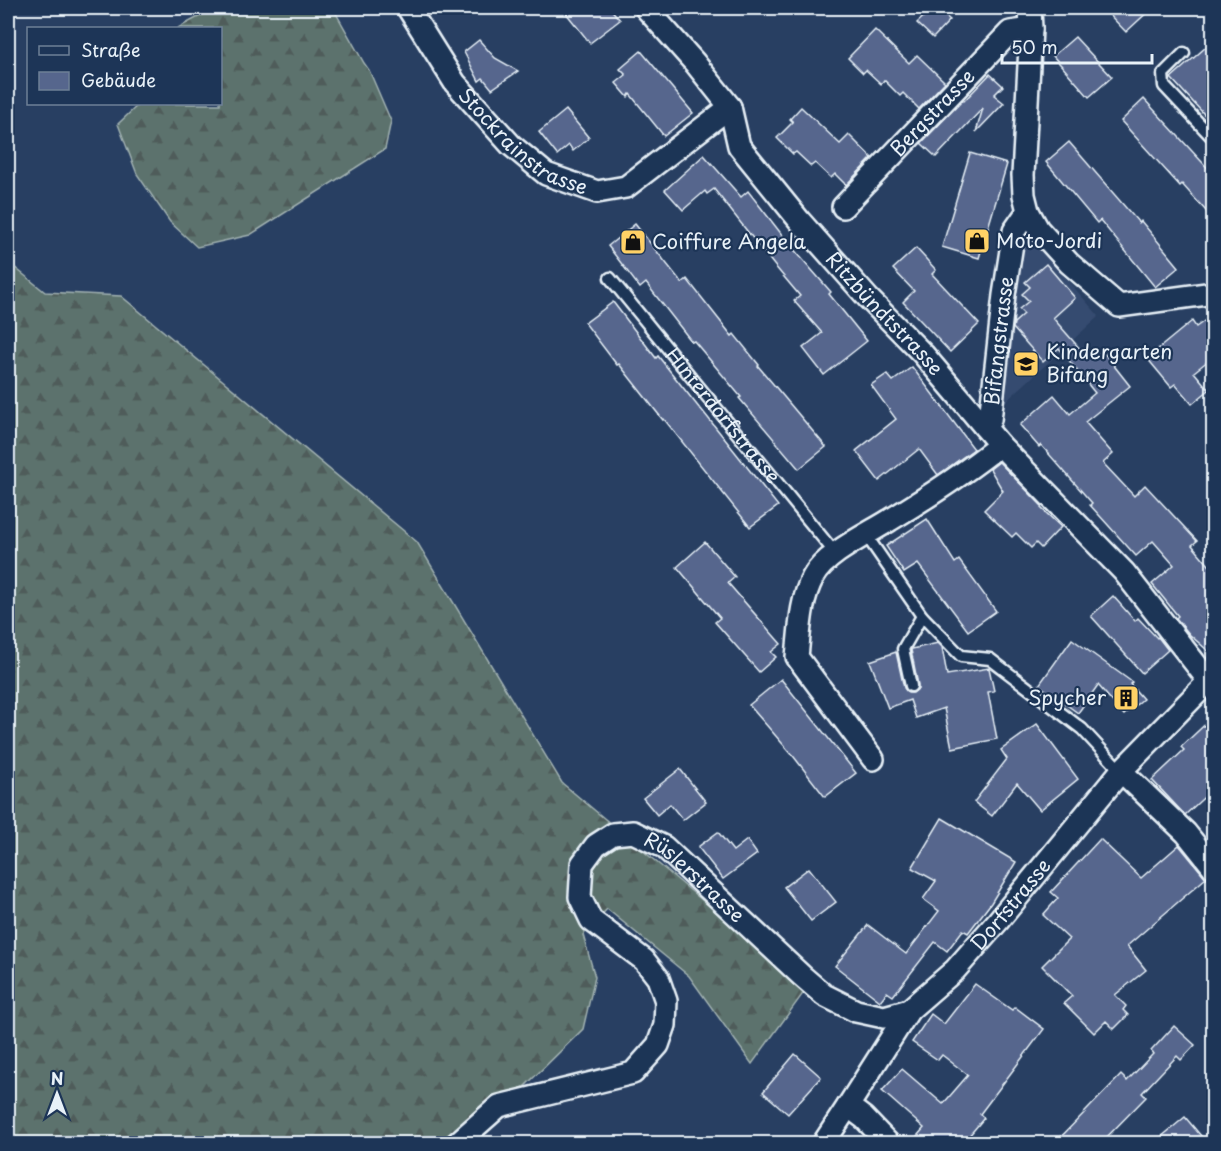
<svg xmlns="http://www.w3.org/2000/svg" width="1221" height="1151" viewBox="0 0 1221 1151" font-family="'Playpen Sans',sans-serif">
<defs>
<pattern id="forest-firs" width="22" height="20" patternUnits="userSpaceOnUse" patternTransform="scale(1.5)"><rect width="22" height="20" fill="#5b726d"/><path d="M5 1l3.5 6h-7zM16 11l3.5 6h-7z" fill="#4f5b5a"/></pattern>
</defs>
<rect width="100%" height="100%" fill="#283f62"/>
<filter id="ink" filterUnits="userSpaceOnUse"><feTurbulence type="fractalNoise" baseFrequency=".0167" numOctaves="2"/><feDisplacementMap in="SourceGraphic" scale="12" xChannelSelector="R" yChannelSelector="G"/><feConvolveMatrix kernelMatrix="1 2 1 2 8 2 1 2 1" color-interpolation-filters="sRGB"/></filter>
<g filter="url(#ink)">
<!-- built -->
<polygon fill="#364b6f" points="1018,246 1038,247 1099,316 1004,403 1005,324"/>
<!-- forest -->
<g fill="url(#forest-firs)" stroke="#a2b2b2" stroke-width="1.5">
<polygon points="215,8 333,8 364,63 369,70 391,121 385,149 250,235 197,247 170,222 137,174 118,124 139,104 220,104 220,28 178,28"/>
<polygon points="8,262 45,292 121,296 417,542 562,783 807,988 752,1064 689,976 607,909 583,935 595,977 583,1029 467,1143 8,1143"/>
</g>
<!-- building -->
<g fill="#56668d" stroke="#e8f1f8" stroke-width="1.5">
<polygon points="562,8 610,8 620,20 590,43"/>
<polygon points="933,8 936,8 950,20 933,38 917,23"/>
<polygon points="1103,8 1152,8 1126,32"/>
<polygon points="875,30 909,63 917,55 945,82 919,109 903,93 900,96 884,80 881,84 866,70 863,73 848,58"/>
<polygon points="1075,37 1112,77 1089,97 1053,56"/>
<polygon points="479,40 495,58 518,71 492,89 483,78 479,81 464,52"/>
<polygon points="1214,40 1214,125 1171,78"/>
<polygon points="641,51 693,113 664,136 630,94 628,97 616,83 626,75 620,69"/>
<polygon points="990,74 1003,86 994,95 1004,103 976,132 983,108 936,157 921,143 963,100 964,101"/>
<polygon points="1144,99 1214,175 1214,220 1182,184 1180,186 1121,121"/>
<polygon points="801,107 840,144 849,135 872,158 846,185 835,174 831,178 815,163 811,166 796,152 793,154 777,138 793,122 790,119"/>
<polygon points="566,110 589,138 573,151 569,145 557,155 539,132"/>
<polygon points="1069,142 1139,223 1141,221 1179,267 1155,287 1100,220 1097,223 1046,162"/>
<polygon points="970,153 1007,164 979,258 942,247"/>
<polygon points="704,155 741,197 748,191 790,245 831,292 829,294 867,341 824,375 803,348 822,333 794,301 800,296 774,265 714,189 707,194 705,191 683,210 665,190"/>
<polygon points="635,224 682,283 687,279 732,336 734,334 759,365 758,366 826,447 799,469 739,398 741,397 694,341 692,342 646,283 640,288 608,246"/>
<polygon points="916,248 936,270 932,274 979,324 950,352 903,302 914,291 893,269"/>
<polygon points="1046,264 1075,298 1053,318 1088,358 1096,351 1100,357 1104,353 1130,386 1085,422 1113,454 1103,463 1134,496 1145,485 1197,541 1192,545 1214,571 1214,656 1190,635 1176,618 1178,616 1152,584 1174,565 1153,541 1136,556 1090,505 1092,503 1041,445 1039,447 1020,425 1054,395 1070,414 1095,393 1059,348 1043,362 1013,328 1014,323 1024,314 1019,309 1029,301 1022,294 1030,287 1025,282"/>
<polygon points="613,302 656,358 658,356 700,409 701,409 778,506 750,527 664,419 663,420 619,364 617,365 585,323"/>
<polygon points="1214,314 1214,356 1194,372 1209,390 1192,404 1175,384 1171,387 1147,358 1192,321 1196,327"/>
<polygon points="912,367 974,449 938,475 919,449 879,481 856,451 896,419 871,385 887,374 893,381"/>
<polygon points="999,462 1042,506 1041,508 1061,527 1041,548 1036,543 1031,548 1016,533 1012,537 984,510 1003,491 990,469"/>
<polygon points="927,519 955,563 959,560 996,611 968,631 918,564 904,573 886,546"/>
<polygon points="705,542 735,577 728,583 781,644 771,652 776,657 759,672 715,622 720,618 677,567"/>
<polygon points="1113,596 1135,621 1138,618 1157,638 1158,637 1168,650 1142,673 1091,616"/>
<polygon points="1072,639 1132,682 1130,684 1143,699 1124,715 1098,685 1078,713 1039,685"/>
<polygon points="938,643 942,647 947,675 989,668 994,691 988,692 997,739 952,748 944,708 916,718 910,700 888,708 870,661 896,652 904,688 908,693 913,693 918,689 918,685 911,650 912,649"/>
<polygon points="781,679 856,773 825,797 794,757 749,705"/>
<polygon points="1214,716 1214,788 1185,815 1152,780 1184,750 1181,747"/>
<polygon points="1037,724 1078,779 1040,810 1017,783 992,816 974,802 1007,759 1001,750"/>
<polygon points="680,769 706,802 683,820 670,804 657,815 643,798"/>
<polygon points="942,818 1016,862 991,903 968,933 963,930 947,951 935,942 893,996 887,992 880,1001 835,966 868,925 906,954 939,911 923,899 936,881 912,868"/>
<polygon points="718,832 733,851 747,840 757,854 723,879 698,847"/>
<polygon points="1100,839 1141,878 1179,845 1206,878 1127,946 1146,970 1115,995 1126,1006 1123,1010 1128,1015 1114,1029 1106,1021 1094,1033 1064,1003 1072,996 1042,966 1069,939 1043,915 1058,898 1051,892"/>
<polygon points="809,868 836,902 811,921 784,887"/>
<polygon points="975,984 1012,1010 1015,1007 1044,1029 980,1114 984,1118 963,1143 911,1143 924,1128 882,1091 902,1069 943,1104 968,1075 942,1055 938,1060 912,1042 931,1014 944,1024"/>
<polygon points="1174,1026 1195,1045 1181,1060 1177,1056 1142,1093 1146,1097 1101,1143 1055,1143 1121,1075 1127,1081 1153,1054 1151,1051"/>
<polygon points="795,1054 821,1077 788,1114 763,1092"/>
<polygon points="1185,1117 1207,1143 1154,1143"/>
</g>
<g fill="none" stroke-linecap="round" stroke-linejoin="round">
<defs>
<g id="lane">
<polyline points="1184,53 1163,74 1164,86 1210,135 1214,134"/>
<path id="s1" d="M610,278L835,553"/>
<polyline points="866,535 922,616 961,656 990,659 1082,729 1121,771"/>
<polyline points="911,686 903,649 922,616"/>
</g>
<g id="street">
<path id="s2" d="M408,8L455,83L511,145L546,174L597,192L626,187L730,107"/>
<path id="s3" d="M646,8L695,63L730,107L739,146L799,220L868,298L923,354L1000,445L1124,572L1209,681"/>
<polyline points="1030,8 1031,29 1023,175 1024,195 1028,211 1038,229 1069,263 1119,306 1214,293"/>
<path id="s4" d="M843,207L1010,32L1031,29"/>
<path id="s5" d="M984,426L990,420L1004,295L1014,231L1028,211"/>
<path d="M873,759L797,657C800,630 800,601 813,577C825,554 868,534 890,520C928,497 965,473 1000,445"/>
<polyline points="1121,771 1186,833 1214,868"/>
<polyline points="848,1106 864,1118 889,1144"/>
<path id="s6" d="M456,1144L499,1106L633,1073L658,1045L665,1025L666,1001L658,978L644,960L591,920L580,897L582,864L596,845L613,834L633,832L664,847L802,976L824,995L856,1011L884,1017L909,1010"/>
<path id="s7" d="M823,1144L848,1106L909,1010L955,970L998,921L1121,771L1209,681L1214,678"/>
</g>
</defs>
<!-- lane casing -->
<use href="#lane" stroke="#e8f1f8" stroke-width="15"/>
<!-- street casing -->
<use href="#street" stroke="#e8f1f8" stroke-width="26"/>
<!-- lane -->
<use href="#lane" stroke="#1d3557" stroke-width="10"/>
<!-- street -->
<use href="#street" stroke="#1d3557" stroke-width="21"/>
</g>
</g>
<!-- icons -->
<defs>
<symbol id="shop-square" viewBox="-11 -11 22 22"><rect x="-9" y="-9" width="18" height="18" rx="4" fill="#ffd166" stroke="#1d3557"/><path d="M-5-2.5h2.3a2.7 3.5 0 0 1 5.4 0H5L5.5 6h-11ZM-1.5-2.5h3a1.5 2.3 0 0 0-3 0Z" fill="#111"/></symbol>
<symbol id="school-square" viewBox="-11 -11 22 22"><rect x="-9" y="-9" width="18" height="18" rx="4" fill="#ffd166" stroke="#1d3557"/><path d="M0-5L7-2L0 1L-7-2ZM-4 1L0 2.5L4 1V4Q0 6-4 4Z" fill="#111"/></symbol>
<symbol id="building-square" viewBox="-11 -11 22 22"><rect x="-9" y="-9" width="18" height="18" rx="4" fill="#ffd166" stroke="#1d3557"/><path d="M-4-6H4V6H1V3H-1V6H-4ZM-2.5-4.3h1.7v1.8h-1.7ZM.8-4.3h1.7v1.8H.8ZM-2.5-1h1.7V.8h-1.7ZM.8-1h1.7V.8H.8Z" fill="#111"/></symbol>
</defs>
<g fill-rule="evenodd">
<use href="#shop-square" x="962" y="226" width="30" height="30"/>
<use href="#shop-square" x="618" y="227" width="30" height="30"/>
<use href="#school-square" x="1011" y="349" width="30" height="30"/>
<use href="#building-square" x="1111" y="683" width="30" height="30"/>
</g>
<g text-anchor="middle" stroke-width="4.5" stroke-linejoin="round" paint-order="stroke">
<!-- street labels -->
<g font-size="20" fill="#e8f1f8" stroke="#1d3557">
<text dy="7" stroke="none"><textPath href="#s4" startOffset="130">Bergstrasse</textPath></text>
<text dy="7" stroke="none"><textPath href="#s2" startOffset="180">Stockrainstrasse</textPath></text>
<text dy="7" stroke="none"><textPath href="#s3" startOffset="392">Ritzbündtstrasse</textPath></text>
<text dy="7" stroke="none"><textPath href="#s5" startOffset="88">Bifangstrasse</textPath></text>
<text dy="7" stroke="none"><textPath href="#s1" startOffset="178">Hinterdorfstrasse</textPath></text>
<text dy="7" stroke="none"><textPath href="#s6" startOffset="591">Rüslerstrasse</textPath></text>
<text dy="7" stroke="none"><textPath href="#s7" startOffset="306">Dorfstrasse</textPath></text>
</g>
<!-- poi labels -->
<g font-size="20" fill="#e8f1f8" stroke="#1d3557" text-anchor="start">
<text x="996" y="248">Moto-Jordi</text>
<text x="652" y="249">Coiffure Angela</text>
<text x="1046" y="359">Kindergarten<tspan x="1046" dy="23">Bifang</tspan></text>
<text x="1106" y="705" text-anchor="end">Spycher</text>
</g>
</g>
<!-- margin -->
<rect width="1221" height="1151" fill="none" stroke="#1d3557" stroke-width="30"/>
<rect x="15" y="15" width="1191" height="1121" fill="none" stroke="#e8f1f8" stroke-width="2" filter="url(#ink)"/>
<!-- legend -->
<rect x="27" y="27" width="195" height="78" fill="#1d3557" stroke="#6e8097" stroke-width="1.5"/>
<rect x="39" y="46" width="30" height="9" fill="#1d3557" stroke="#6e8097" stroke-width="1.5"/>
<text x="81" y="57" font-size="18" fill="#e8f1f8">Straße</text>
<rect x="39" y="72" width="30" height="18" fill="#56668d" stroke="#6e8097" stroke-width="1.5"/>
<text x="81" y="87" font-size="18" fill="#e8f1f8">Gebäude</text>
<!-- north arrow -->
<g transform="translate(57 1094)" stroke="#1d3557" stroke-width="4.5" paint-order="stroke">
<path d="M0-4.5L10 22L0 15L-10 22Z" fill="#e8f1f8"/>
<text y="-9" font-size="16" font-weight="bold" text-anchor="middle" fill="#e8f1f8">N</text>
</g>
<!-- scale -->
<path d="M1002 54v9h150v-9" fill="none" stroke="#e8f1f8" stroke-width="3"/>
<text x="1011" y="54" font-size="18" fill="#e8f1f8" stroke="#1d3557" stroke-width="4.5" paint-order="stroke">50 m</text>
</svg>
